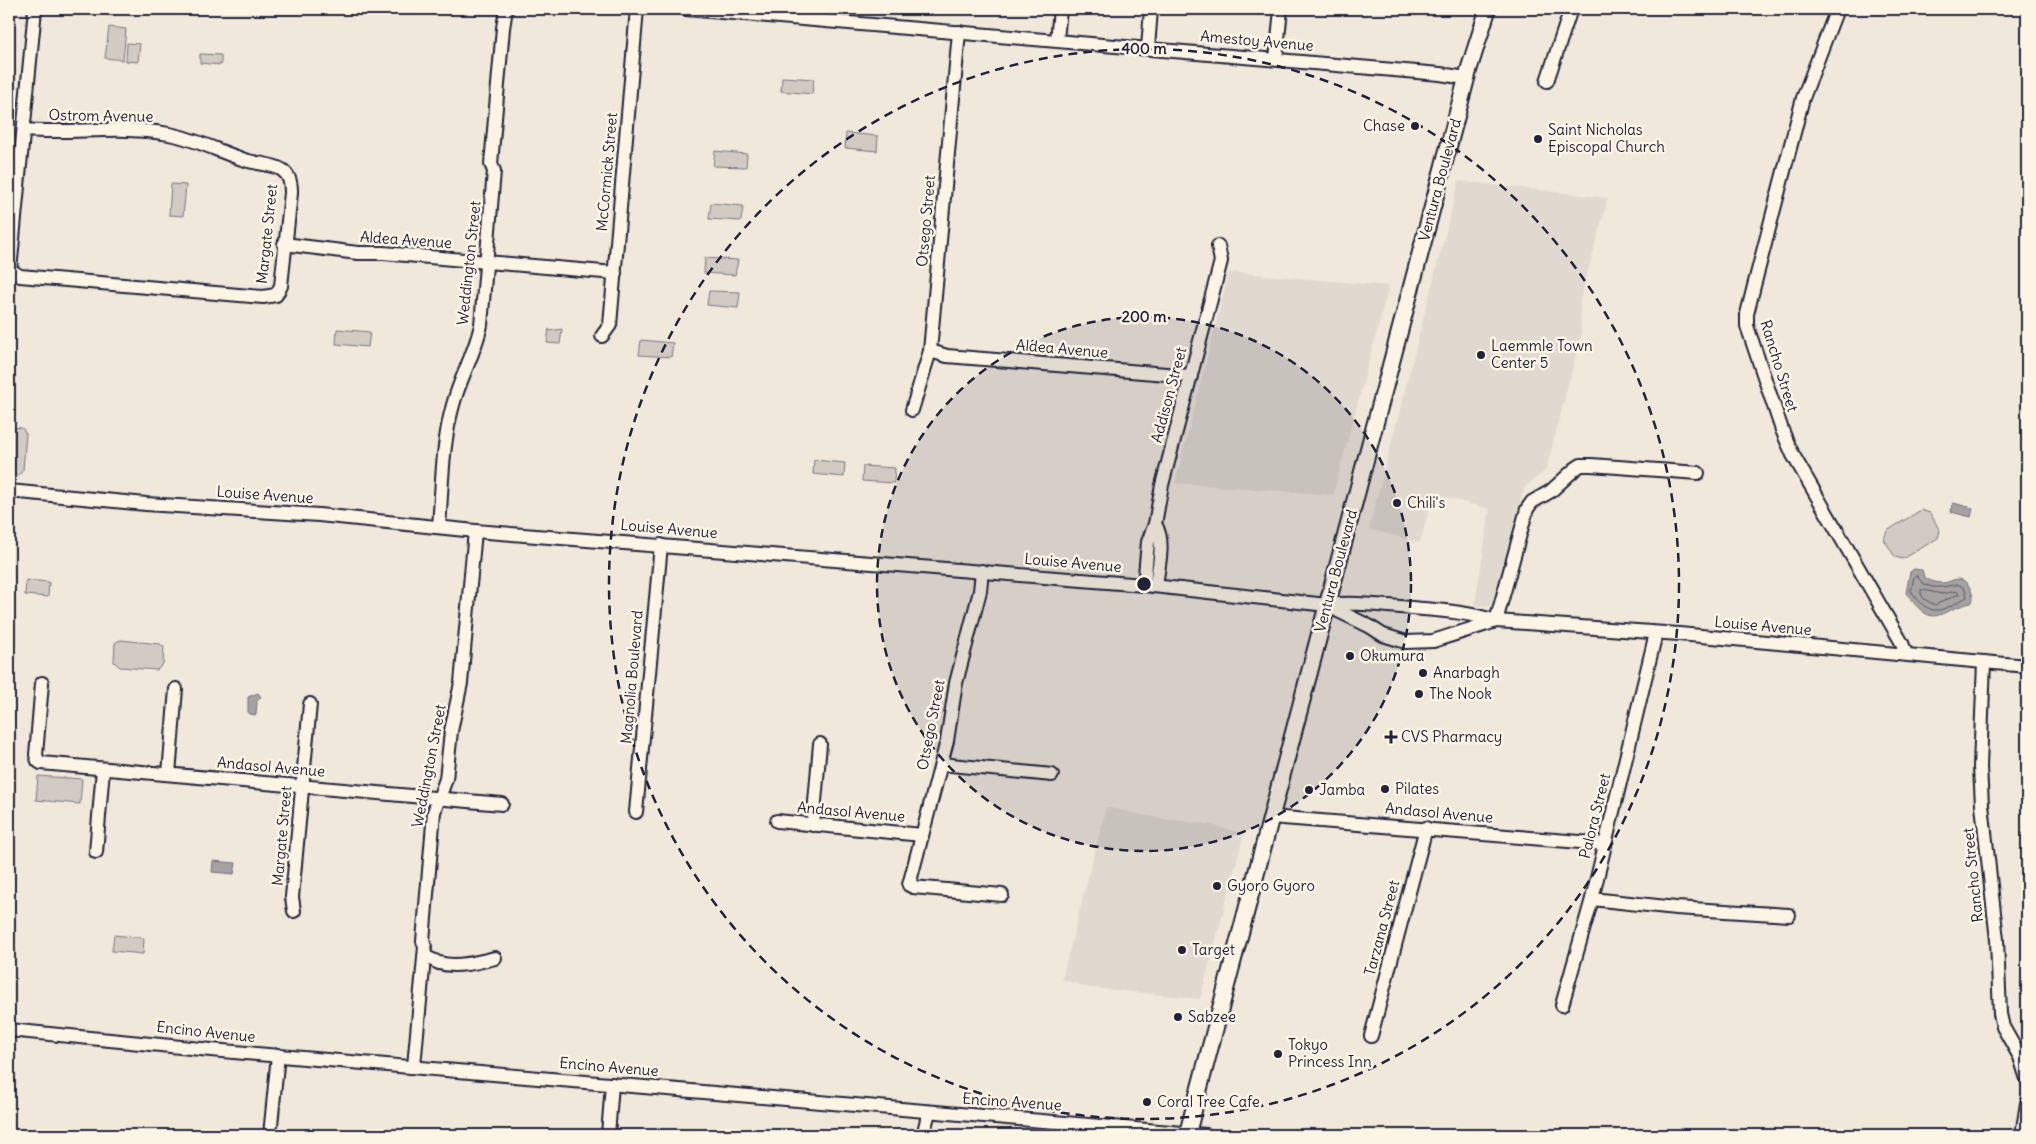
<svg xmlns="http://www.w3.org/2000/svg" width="2036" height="1144" viewBox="0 0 2036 1144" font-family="Delius,sans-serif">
<rect width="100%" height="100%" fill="#efe8db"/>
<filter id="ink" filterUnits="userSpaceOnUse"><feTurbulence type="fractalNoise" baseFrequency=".02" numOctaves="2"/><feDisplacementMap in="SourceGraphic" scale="10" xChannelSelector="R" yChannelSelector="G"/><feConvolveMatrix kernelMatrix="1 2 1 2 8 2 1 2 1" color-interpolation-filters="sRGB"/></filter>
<g filter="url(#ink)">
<!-- built -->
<g fill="#e0d9cf">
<polygon points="1459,181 1608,198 1580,300 1581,336 1546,470 1524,488 1491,606 1475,605 1490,509 1433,494 1420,543 1369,529"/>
<polygon points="1229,272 1389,286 1333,495 1175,483"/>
<polygon points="1106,807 1163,819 1208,824 1244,834 1200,999 1085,987 1062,979"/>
</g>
<!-- green -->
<g fill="#d1cbc3" stroke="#7a767f">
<polygon points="109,27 126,29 123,60 105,58"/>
<polygon points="127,43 140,44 138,62 126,61"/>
<polygon points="200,54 221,55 221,65 200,63"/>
<polygon points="782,77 814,79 812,94 781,91"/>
<polygon points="846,133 878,136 877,151 845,148"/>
<polygon points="715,151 747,154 746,167 713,166"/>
<polygon points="171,184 186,185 183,216 169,215"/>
<polygon points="711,203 743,206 741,221 709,219"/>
<polygon points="705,258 738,260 735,275 704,273"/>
<polygon points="709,291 740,292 738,308 707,305"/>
<polygon points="337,329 370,332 368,347 336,344"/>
<polygon points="549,329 550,331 562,329 560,344 547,343"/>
<polygon points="641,340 673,343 671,357 639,355"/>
<polygon points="9,427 22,428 26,434 23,470 19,475 9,474"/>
<polygon points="814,460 845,463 844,477 813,474"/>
<polygon points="863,466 895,468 894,483 862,481"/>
<polygon points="1921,510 1930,513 1940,531 1938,538 1903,559 1895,557 1884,539 1887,531"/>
<polygon points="26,580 49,582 48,597 25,595"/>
<polygon points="120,640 160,644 164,647 163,664 157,670 120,667 114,662 115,643"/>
<polygon points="38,776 82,779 80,804 36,800"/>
<polygon points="114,935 144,938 143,954 112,951"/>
</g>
<!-- water -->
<g fill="#a6a2a2" stroke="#716f79">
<polygon points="1953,503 1973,508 1971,517 1951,512"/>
<path d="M1914,569L1922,570L1924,577C1930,581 1936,583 1943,583C1948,583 1953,579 1958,579C1968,579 1973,592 1973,600L1971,603C1936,611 1935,632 1906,593L1910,572Z"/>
<polygon points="258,693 261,697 257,701 256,715 250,714 248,712 248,697"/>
<polygon points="213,861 236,863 234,874 212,872"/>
</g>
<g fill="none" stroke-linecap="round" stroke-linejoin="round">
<!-- shore -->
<g stroke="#575564" stroke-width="1">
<path d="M1917,576C1929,595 1945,584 1960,585L1965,589L1967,597C1940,612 1931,619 1911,591L1914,577Z"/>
<polygon points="1924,590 1942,594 1957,591 1959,594 1935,605 1924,599 1921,594 1921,590"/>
</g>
<defs>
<g id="minor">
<polyline points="686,9 1440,74 1466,78"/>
<polyline points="1837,9 1803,98 1754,286 1747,314 1747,326 1782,430 1793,455 1902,643 1906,654"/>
<polyline points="1057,40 1060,9"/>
<polyline points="1148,48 1151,9"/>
<polyline points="1276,59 1281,9"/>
<polyline points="1547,81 1571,9"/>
<path d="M25,130C72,134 122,125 169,134C196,139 220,152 245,160C267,167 292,161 291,193L281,286L276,295L263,297L20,276L10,270L35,9"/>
<polyline points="284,244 358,253 383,253 615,273"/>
<polyline points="602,336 610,325 637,9"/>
<polyline points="930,351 947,356 1191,376"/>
<polyline points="912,410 930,351 959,32"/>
<path d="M9,491L146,504L319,515L475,531L1144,585L1327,605C1352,602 1375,605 1400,607C1433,610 1465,611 1496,621L1679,634L2027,666"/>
<path d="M1155,524C1166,542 1158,566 1156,586"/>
<path d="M439,527C442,488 442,443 453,405C460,378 475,353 481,325L494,171L491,164L503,28L506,9"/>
<polyline points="982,571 980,591 956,683 947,741 909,885 913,887 1002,895"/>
<polyline points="1144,585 1148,542 1155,524 1162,485 1221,261 1218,246"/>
<polyline points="1328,606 1369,626 1383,635 1406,642 1433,641 1496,621"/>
<polyline points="1496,621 1527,509 1532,502 1551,491 1575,469 1581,465 1591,465 1698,473"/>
<polyline points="1984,662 1980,767 1982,805 1997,940 2000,1014 2003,1027 2020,1057 2027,1079"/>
<polyline points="42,683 36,755 38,761 41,763 502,804"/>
<polyline points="941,764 1052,775"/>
<polyline points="169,774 176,689"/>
<polyline points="636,812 661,545"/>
<polyline points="1271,817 1605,844"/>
<polyline points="777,821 922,835"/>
<polyline points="813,825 820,744"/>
<polyline points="96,852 103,769"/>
<polyline points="1592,899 1676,908 1789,915"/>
<polyline points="294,911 292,897 310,704"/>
<path d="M424,957C431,958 434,961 439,963C456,968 479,962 495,958"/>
<polyline points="1562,1005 1592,899 1656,633"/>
<polyline points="9,1030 211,1050 1206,1135"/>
<polyline points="1371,1036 1426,828"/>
<polyline points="414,1066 425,947 423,941 434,812 446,779 451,731 461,683 475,531"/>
<polyline points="270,1135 278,1055"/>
<polyline points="608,1135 612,1084"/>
<polyline points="923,1135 929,1112"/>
<polyline points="2022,1135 2027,1103"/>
</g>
<polyline id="major" points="1187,1135 1469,69 1488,9"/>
</defs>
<!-- minor casing -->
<use href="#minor" stroke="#22223b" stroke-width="16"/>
<!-- major casing -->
<use href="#major" stroke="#22223b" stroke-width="19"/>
<!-- minor -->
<use href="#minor" stroke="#fcf5e5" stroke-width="12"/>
<!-- major -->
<use href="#major" stroke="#fcf5e5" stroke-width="15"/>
</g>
</g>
<!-- distance rings -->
<circle cx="1144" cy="584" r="267" fill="#22223b" fill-opacity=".12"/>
<g fill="none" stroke="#22223b" stroke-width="2.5" stroke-dasharray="9 6">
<circle cx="1144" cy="584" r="267"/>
<circle cx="1144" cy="584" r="535"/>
</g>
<!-- markers -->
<g fill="#22223b" stroke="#fcf5e5" stroke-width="2">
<circle cx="1415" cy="126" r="5"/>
<circle cx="1538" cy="139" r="5"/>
<circle cx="1481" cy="355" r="5"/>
<circle cx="1397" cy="503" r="5"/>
<circle cx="1350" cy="656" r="5"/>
<circle cx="1423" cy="673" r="5"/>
<circle cx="1419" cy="694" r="5"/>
<path d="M1388.5 729.5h5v5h5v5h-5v5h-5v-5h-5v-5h5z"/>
<circle cx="1385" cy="789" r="5"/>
<circle cx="1309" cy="790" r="5"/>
<circle cx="1217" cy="886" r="5"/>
<circle cx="1182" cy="950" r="5"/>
<circle cx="1178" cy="1017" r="5"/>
<circle cx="1278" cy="1054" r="5"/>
<circle cx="1147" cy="1102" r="5"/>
</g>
<g text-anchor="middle" stroke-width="5" stroke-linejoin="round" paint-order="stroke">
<!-- street labels -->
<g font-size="15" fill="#22223b" stroke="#fcf5e5">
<text transform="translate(1257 41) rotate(5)" y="5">Amestoy Avenue</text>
<text transform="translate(101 116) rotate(1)" y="5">Ostrom Avenue</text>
<text transform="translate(607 172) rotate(-85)" y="5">McCormick Street</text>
<text transform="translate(1440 180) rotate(-75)" y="5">Ventura Boulevard</text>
<text transform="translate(926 221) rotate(-85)" y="5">Otsego Street</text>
<text transform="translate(267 234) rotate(-84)" y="5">Margate Street</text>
<text transform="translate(406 240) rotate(4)" y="5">Aldea Avenue</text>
<text transform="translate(469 263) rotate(-84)" y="5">Weddington Street</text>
<text transform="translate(1062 349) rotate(5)" y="5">Aldea Avenue</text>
<text transform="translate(1779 366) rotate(73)" y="5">Rancho Street</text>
<text transform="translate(1169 395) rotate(-75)" y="5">Addison Street</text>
<text transform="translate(265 495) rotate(4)" y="5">Louise Avenue</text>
<text transform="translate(669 529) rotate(5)" y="5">Louise Avenue</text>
<text transform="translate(1073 563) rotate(5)" y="5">Louise Avenue</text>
<text transform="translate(1336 571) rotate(-75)" y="5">Ventura Boulevard</text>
<text transform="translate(1763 626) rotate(5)" y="5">Louise Avenue</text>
<text transform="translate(632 677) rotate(-85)" y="5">Magnolia Boulevard</text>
<text transform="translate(931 725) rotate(-79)" y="5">Otsego Street</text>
<text transform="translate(429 766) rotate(-79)" y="5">Weddington Street</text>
<text transform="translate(271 767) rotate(5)" y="5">Andasol Avenue</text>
<text transform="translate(851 812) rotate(5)" y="5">Andasol Avenue</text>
<text transform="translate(1439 813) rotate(5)" y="5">Andasol Avenue</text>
<text transform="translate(1595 816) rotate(-76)" y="5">Palora Street</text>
<text transform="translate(282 836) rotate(-85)" y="5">Margate Street</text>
<text transform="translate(1973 875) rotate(-96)" y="5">Rancho Street</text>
<text transform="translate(1382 928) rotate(-75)" y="5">Tarzana Street</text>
<text transform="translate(206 1032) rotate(6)" y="5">Encino Avenue</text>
<text transform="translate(609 1067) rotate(5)" y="5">Encino Avenue</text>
<text transform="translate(1012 1102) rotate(4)" y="5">Encino Avenue</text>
</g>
<!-- poi labels -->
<g font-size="15" fill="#22223b" stroke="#fcf5e5" text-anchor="start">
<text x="1405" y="131" text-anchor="end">Chase</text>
<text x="1548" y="135">Saint Nicholas<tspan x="1548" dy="17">Episcopal Church</tspan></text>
<text x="1491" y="351">Laemmle Town<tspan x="1491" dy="17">Center 5</tspan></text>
<text x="1407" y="508">Chili's</text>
<text x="1360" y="661">Okumura</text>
<text x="1433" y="678">Anarbagh</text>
<text x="1429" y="699">The Nook</text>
<text x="1401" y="742">CVS Pharmacy</text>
<text x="1395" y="794">Pilates</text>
<text x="1319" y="795">Jamba</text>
<text x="1227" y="891">Gyoro Gyoro</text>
<text x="1192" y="955">Target</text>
<text x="1188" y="1022">Sabzee</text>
<text x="1288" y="1050">Tokyo<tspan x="1288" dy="17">Princess Inn</tspan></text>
<text x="1157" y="1107">Coral Tree Cafe</text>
</g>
</g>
<circle cx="1144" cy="584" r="8" fill="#22223b" stroke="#fcf5e5" stroke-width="2.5"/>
<g font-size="15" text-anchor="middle" font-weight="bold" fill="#22223b" stroke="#fcf5e5" stroke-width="5" stroke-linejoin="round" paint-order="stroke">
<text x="1144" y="54">400 m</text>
<text x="1144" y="322">200 m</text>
</g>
<!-- margin -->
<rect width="2036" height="1144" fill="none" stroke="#fcf5e5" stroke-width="30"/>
<rect x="15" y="15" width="2006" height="1114" fill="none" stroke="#22223b" stroke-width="2" filter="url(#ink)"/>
</svg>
